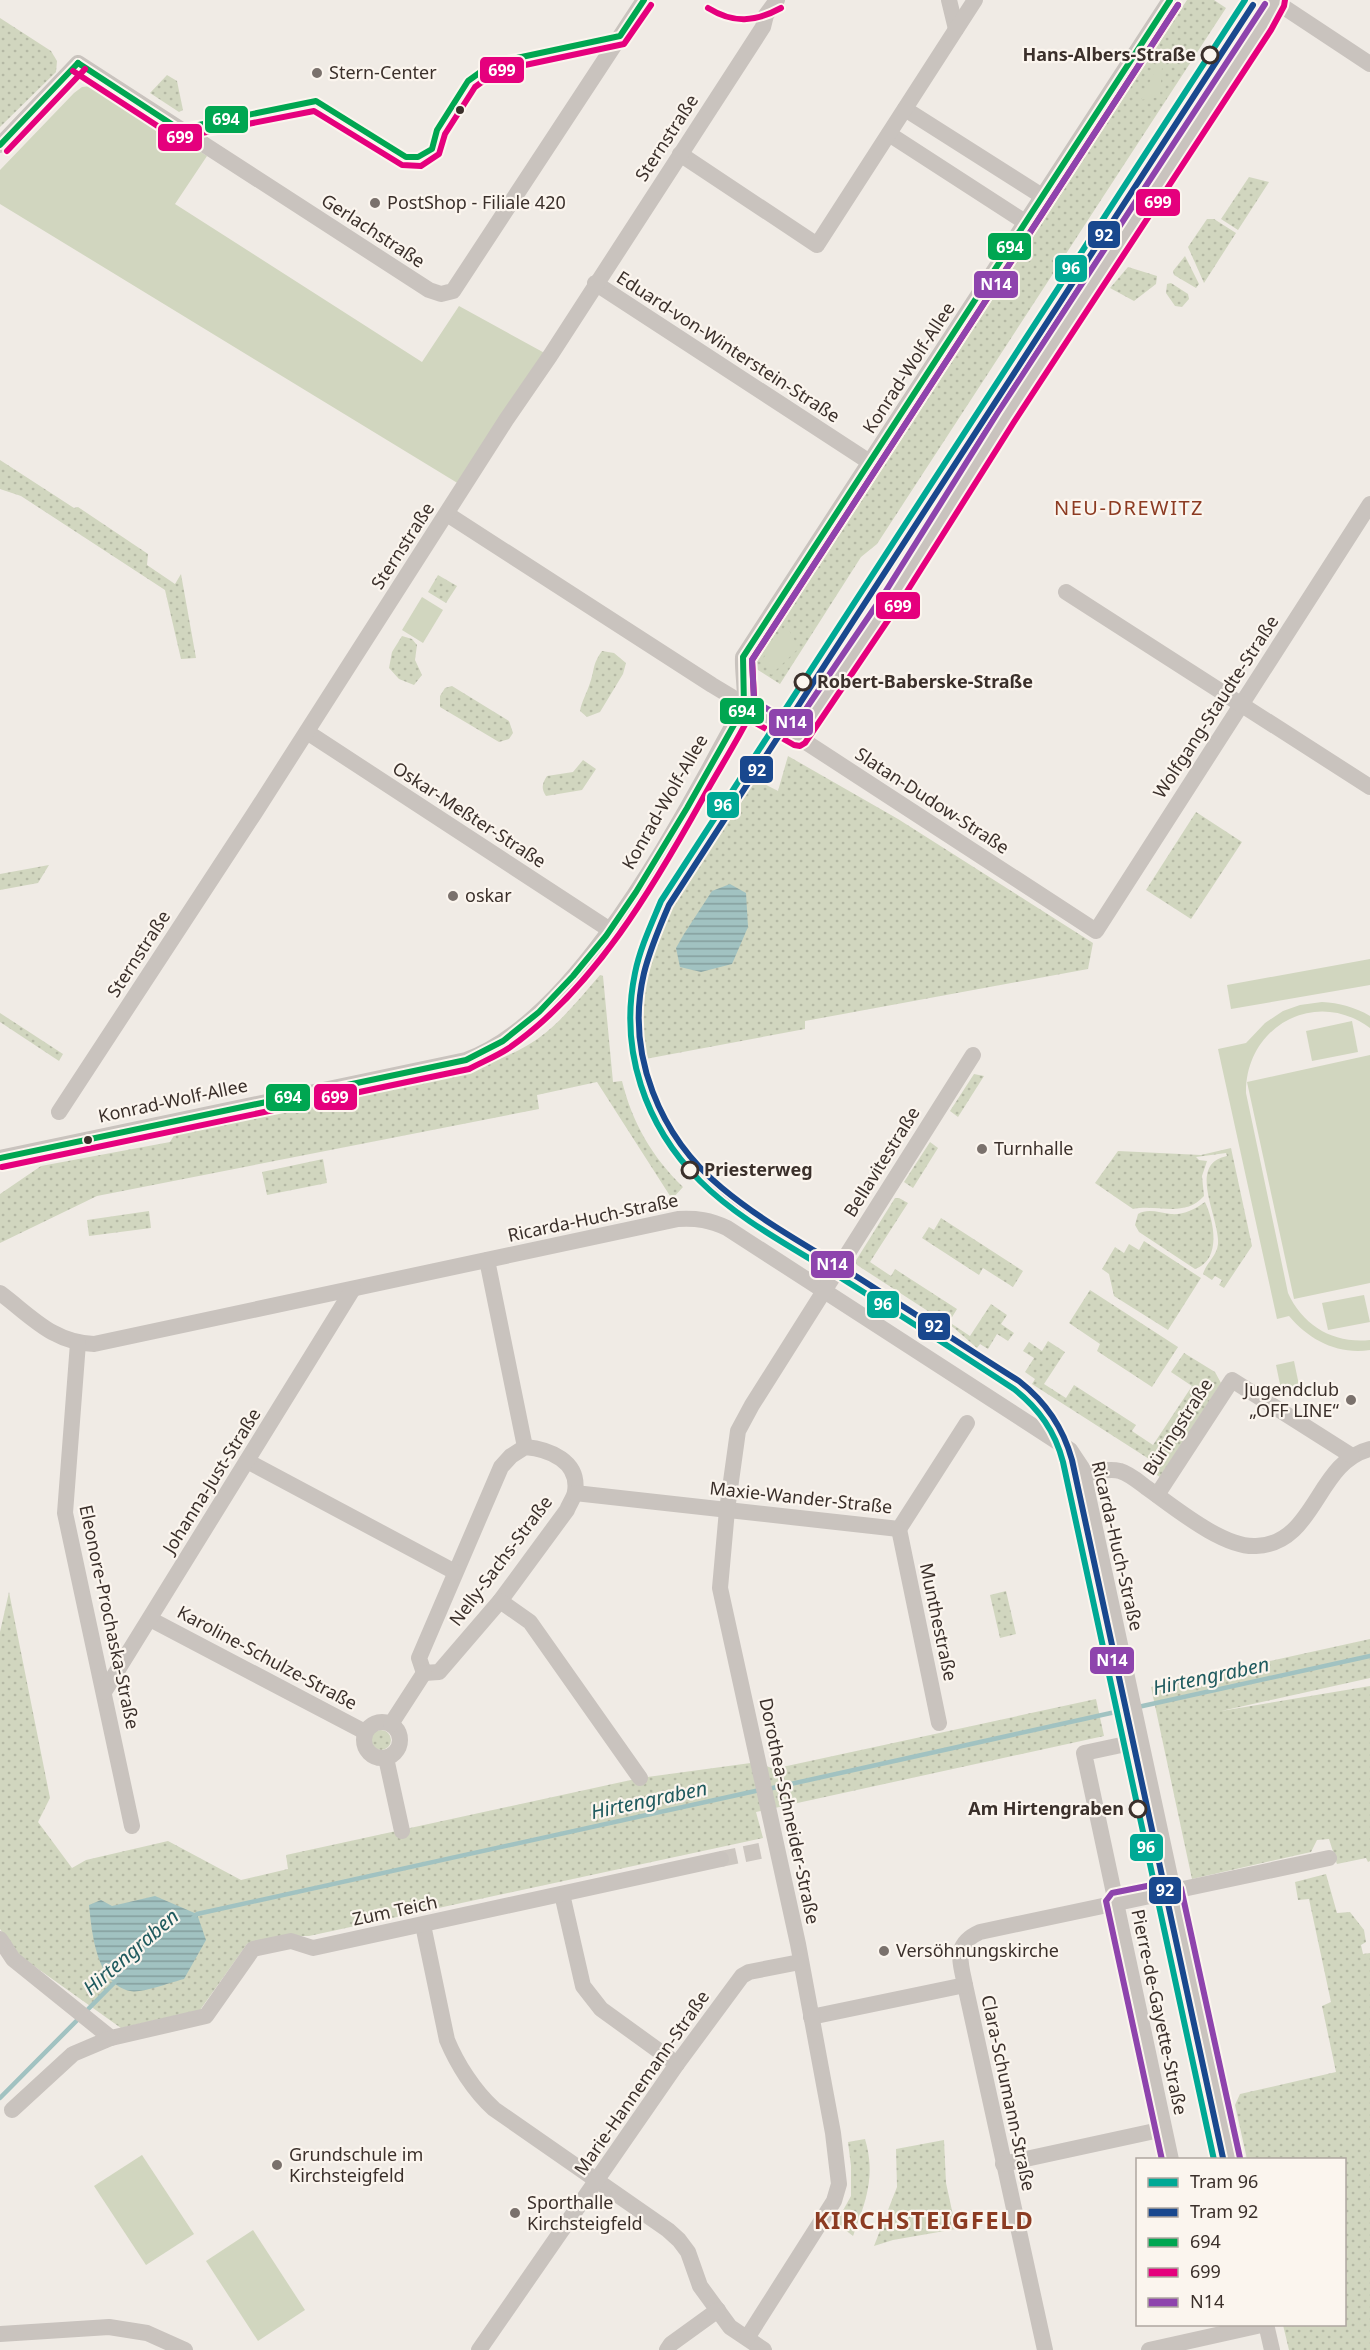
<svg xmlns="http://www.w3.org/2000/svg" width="1370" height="2350" viewBox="0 0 1370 2350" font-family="'Noto Sans',sans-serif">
<defs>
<pattern id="grass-dots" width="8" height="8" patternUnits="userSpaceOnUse" patternTransform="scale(1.5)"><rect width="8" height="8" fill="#d1d6bf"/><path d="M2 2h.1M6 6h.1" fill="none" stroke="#b4b8a4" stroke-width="1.8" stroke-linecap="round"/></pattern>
<pattern id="water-rules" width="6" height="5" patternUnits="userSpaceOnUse" patternTransform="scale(1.5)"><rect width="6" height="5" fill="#a1c2c1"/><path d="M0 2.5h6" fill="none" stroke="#849e9d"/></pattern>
</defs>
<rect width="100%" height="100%" fill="#f0ebe5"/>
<!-- grass -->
<g fill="url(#grass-dots)">
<polygon points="1187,0 1214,0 1226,8 877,544 861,557 780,684 750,665"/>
<polygon points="0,18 51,51 57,61 56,72 0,127"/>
<polygon points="167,75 177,81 183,110 179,112 150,93"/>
<polygon points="1249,177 1269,182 1238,230 1221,219"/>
<polygon points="1207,219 1214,219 1236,233 1204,283 1188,247"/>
<polygon points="1185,256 1199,284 1196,288 1174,275 1173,271"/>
<polygon points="1128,267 1157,276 1156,284 1134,301 1110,288"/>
<polygon points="1171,283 1188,294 1189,299 1182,307 1175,306 1166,293 1167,284"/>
<polygon points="0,460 74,508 78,507 148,554 147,565 175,584 181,574 196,658 181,659 165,590 21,496 0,489"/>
<polygon points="438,575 457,586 446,603 428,592"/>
<polygon points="402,636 412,639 417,645 415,660 422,675 414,685 399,679 389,668 392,652"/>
<path d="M602,651L614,653L626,663L623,674L600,712L587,717L580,711C582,700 587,693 590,683C595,669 592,665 602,651Z"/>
<polygon points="452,686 509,721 513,733 509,739 499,742 440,707 440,696 445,688"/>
<path d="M788,756L898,819L1093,943L1088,969L805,1021V1029L640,1060C638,1040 636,1020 637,1000C643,919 707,842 751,777L778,791Z"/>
<path d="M583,760L596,769L582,790L546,796C541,788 542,784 547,776L573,772Z"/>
<polygon points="1196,812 1242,842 1191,919 1146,890"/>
<polygon points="49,865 38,883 0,890 0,874"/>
<path d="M600,975L603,976L613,1082L622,1081C632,1122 652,1157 683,1187L672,1199L597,1082L537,1095L539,1109L97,1196L0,1243V1194L41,1166L170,1142L181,1124L454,1072C480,1066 505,1059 528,1045C556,1029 579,999 600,975Z"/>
<polygon points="0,1013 63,1054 59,1061 0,1022"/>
<polygon points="974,1074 984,1076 958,1117 950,1111"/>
<polygon points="930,1142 938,1148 913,1188 904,1182"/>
<path d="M1231,1148L1252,1246L1224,1288L1219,1285L1222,1280L1215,1276L1212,1280L1203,1274C1206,1263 1217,1256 1218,1244C1220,1218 1186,1164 1227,1156L1226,1153L1196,1157L1199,1160L1207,1161L1202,1176L1204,1196C1185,1218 1158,1204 1133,1209L1095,1183L1118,1151L1201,1155Z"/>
<polygon points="323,1159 327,1183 267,1195 262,1172"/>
<polygon points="895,1198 899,1198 908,1203 870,1262 891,1276 895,1269 957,1309 949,1322 970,1336 991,1304 1007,1315 1001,1324 1014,1333 1008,1341 997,1334 988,1349 980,1344 977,1348 954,1328 857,1265 855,1262"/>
<path d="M1205,1202C1214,1221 1222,1260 1195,1269L1139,1232L1135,1225L1138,1214C1148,1208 1160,1213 1171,1214C1183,1215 1194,1210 1205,1202Z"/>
<polygon points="149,1211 151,1228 89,1236 87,1220"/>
<polygon points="941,1218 1023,1271 1013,1287 983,1268 979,1275 922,1238 929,1227 934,1230"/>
<polygon points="1144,1241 1201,1278 1168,1330 1114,1296 1109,1274 1102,1269 1115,1247 1124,1253 1129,1244 1139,1250"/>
<polygon points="1090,1290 1178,1347 1152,1387 1097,1351 1100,1344 1069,1323"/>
<polygon points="1048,1341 1065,1352 1044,1384 1066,1398 1074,1385 1136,1425 1132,1431 1153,1445 1192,1386 1171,1372 1184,1353 1215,1372 1221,1383 1160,1477 1155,1474 1160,1466 1032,1384 1035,1379 1025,1372 1034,1358 1023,1351 1029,1342 1042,1351"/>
<polygon points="1006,1591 1016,1634 1000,1638 990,1595"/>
<polygon points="9,1592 50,1798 38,1822 72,1868 86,1860 168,1841 241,1880 288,1869 286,1855 640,1778 758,1762 773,1769 1096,1699 1104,1736 756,1812 763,1838 309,1936 279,1936 247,1944 200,2010 121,2028 20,1956 0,1929 0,1632"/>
<polygon points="1370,1639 1370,1678 1221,1711 1370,1686 1370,1861 1368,1862 1366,1858 1337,1864 1329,1839 1317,1840 1311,1852 1192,1879 1151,1687"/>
<circle cx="381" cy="1740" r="10"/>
<polygon points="1326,1874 1337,1913 1350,1912 1364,1930 1366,1942 1361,1945 1363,1954 1370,1953 1370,2350 1289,2350 1283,2325 1344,2324 1344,2160 1247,2159 1235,2105 1240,2094 1336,2072 1322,2006 1331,2002 1309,1899 1298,1900 1295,1882"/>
<path d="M865,2139C876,2176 866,2201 853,2236L836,2223L851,2196V2166L848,2142Z"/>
<polygon points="944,2140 946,2183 956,2229 893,2240 874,2246 897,2187 896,2149"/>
</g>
<!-- garden -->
<g fill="#d1d6bf">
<polygon points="1163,54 1160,97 1141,100"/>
<polygon points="91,86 101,87 207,156 175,204 422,362 459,306 550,356 464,487 0,204 0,170 74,93 82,87"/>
<polygon points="422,597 443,610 423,643 402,630"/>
<polygon points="786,625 799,648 771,675 762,660"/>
<polygon points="1370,959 1370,985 1231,1009 1227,985"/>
<path d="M1322,1002C1339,1003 1355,1007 1370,1016V1028C1315,987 1245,1027 1246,1093L1288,1293C1303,1326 1334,1344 1370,1340V1350C1338,1355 1309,1340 1289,1316L1277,1319L1218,1049L1246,1043L1265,1023L1283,1011L1300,1005Z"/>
<polygon points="1352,1021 1358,1052 1312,1061 1306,1031"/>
<polygon points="1370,1055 1370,1283 1294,1299 1247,1082"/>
<polygon points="1364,1295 1370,1322 1328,1330 1322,1303"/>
<polygon points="1294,1361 1300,1390 1282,1394 1276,1365"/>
<polygon points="142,2155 194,2234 146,2265 94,2186"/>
<polygon points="253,2230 305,2310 258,2341 206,2261"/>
</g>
<!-- water -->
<g fill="url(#water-rules)">
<polygon points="730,884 746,893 748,927 732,964 701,972 680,967 676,948 684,934 712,891"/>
<path d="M155,1896L197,1914L206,1940L184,1979C172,1982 140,1994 130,1991C96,1983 92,1933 89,1905L101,1900L112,1906Z"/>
</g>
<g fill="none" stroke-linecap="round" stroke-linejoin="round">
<!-- stream -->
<g stroke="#a1c2c1" stroke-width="4.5">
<polyline points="1138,1707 1370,1656"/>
<polyline points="768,1789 1129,1709"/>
<polyline points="193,1918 197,1914 760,1790"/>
<polyline points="0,2098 116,1981"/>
</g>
<!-- minor-tunnel -->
<polyline stroke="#ccc6c0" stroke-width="16" stroke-dasharray="16 8" stroke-linecap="butt" points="721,1859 764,1850"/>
<!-- minor -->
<g stroke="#c9c3be" stroke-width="16">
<polyline points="949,0 956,29"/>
<polyline points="1273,0 1370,64"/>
<polyline points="905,109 1042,196"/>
<polyline points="889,134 1025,222"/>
<polyline points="0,145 78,63 429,290 441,294 453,291 644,0"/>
<polyline points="680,154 817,245 975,0"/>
<polyline points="595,283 871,463"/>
<polyline points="447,514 712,685 798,737 1096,931 1370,504"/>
<polyline points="1066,592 1370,787"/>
<polyline points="307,732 610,930"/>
<polyline points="798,737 892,599 943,515 1276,2"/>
<polyline points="59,1112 254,814 506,420 550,356 763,27 766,15 777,0"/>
<path d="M0,1158L466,1060C566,1024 658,861 708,771C716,756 724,741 732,727C736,721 741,714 744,707C747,698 742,670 743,657L1170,0"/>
<polyline points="487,1260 525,1447"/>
<path d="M0,1293C31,1316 53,1343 94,1344L678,1219C697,1218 710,1220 727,1228L1070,1450L1082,1468L1231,2160"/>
<polyline points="78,1343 65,1513 132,1826"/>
<path d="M525,1447C549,1449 580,1461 575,1492C574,1498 569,1504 567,1510L500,1601L439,1672L424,1673L419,1658L501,1467L511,1456Z"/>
<polyline points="247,1461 455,1572"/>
<path d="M1084,1474C1096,1472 1108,1468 1120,1471C1130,1474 1139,1482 1147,1488C1174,1507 1223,1548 1256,1546C1316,1544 1316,1462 1370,1449"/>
<polyline points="575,1493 899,1529 967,1423"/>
<polyline points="1157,1495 1232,1380 1352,1456"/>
<polyline points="899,1529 939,1723"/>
<polyline points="500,1601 530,1622 640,1778"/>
<polyline points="150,1619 365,1732"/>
<polyline points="104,1692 353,1289"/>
<circle cx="382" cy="1740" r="18"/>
<polyline points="391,1724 424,1673"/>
<polyline points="1140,1741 1084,1753 1171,2160"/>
<polyline points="386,1758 402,1831"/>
<polyline points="562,1894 583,1986 601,2009 677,2064"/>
<path d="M423,1925L447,2040C457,2064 474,2091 494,2109L668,2230L679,2240L688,2252L700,2286L730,2327L764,2350"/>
<polyline points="0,1939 13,1959 111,2038 206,2016 253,1949 291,1941 313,1948 721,1859"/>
<polyline points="965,1985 1045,2350"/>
<path d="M811,2017L965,1985C960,1960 953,1944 980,1932L1329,1858"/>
<polyline points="12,2110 73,2054 111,2038"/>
<polyline points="1003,2164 1164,2129"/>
<polyline points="0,2334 109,2327 147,2333 185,2350"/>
<polyline points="747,2338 834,2201 839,2184 833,2133 798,1944 720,1588 727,1510 738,1431 752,1405 973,1055"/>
<polyline points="479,2350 677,2064 742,1976 749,1972 800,1962"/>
<polyline points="667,2350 671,2344 718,2310"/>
<polyline points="1149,2350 1266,2324 1272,2350"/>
</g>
<defs>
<g id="bus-1">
<polyline points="78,63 179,129 316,101 406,157 418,157 432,149 437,130 468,81 493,63 620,36 644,0"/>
<polyline points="0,145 78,63"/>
<polyline points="0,1158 466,1060 503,1041 539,1012 573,976 606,936 636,892 687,808 744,707 743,657 1170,0"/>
</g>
<g id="bus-2">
<path d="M708,8C734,24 755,22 781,8"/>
<polyline points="73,71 176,138 314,111 402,165 421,166 439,154 445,134 475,87 497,71 624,44 651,5"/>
<polyline points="7,151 85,69"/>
<polyline points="740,714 794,745 800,746 805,743 899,604 1014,422 1271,30 1284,6 1285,0"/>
<path d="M2,1167L469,1069C482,1062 497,1056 509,1048C594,989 654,886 703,798C719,769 738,740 752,711L754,697L752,660L1178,5"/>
</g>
<g id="bus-3">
<polyline points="1178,5 752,660 754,701 795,725 884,594 998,412 1265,4"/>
<path d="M779,726C752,767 726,807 700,848C680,879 659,908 646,943C622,1008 632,1085 673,1141C689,1163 711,1182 731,1199L1017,1384C1041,1403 1057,1424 1067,1453L1162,1892"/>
<polyline points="1162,2160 1106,1901 1112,1893 1172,1881 1178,1883 1181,1888 1240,2158"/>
</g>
</defs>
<!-- bus-1 casing -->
<use href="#bus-1" stroke="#fbf5ee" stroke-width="10"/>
<!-- bus-2 casing -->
<use href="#bus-2" stroke="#fbf5ee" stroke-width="10"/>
<!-- bus-3 casing -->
<use href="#bus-3" stroke="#fbf5ee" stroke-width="10"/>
<!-- bus-1 -->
<use href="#bus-1" stroke="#00a651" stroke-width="6"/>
<!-- bus-2 -->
<use href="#bus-2" stroke="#e5007d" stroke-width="6"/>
<!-- bus-3 -->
<use href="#bus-3" stroke="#8e44ad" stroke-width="6"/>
<defs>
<path id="tram-1" d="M1214,2160L1063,1462C1055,1431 1039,1409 1014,1389C956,1351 897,1313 838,1276C792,1247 739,1220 700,1181C645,1126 619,1050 635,973C640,948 651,925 661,901L1245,0"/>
<path id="tram-2" d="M1223,2158L1072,1460C1063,1427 1046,1402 1019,1381C960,1344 902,1305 843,1268C802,1243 759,1219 722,1188C660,1137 625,1054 644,973C650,949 659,928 669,905L1253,5"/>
</defs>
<!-- tram-1 casing -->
<use href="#tram-1" stroke="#fbf5ee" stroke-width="10"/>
<!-- tram-2 casing -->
<use href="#tram-2" stroke="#fbf5ee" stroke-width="10"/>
<!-- tram-1 -->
<use href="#tram-1" stroke="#00a995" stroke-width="6"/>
<!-- tram-2 -->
<use href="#tram-2" stroke="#19488e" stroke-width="6"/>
</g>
<!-- markers -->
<g fill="#fbf5ee" stroke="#3b302b" stroke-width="3">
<circle cx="1210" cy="55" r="8"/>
<circle cx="803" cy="682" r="8"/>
<circle cx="690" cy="1170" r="8"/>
<circle cx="1138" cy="1809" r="8"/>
</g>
<g fill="#7a716c" stroke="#fbf5ee" stroke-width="2">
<circle cx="317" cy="73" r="6"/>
<circle cx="375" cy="203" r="6"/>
<circle cx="453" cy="896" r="6"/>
<circle cx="982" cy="1149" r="6"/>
<circle cx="1351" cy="1400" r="6"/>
<circle cx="884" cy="1951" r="6"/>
<circle cx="277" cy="2165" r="6"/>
<circle cx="515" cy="2213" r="6"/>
</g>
<g fill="#3b302b" stroke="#fbf5ee" stroke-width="2">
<circle cx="460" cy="110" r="5"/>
<circle cx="88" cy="1140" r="5"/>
</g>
<g text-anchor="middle" stroke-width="4.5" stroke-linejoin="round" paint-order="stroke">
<!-- stop labels -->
<g font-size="18" font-weight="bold" fill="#3b302b" stroke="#fbf5ee" text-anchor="end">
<text x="1196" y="61">Hans-Albers-Straße</text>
<text x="817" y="688" text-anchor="start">Robert-Baberske-Straße</text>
<text x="704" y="1176" text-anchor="start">Priesterweg</text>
<text x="1124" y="1815">Am Hirtengraben</text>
</g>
<!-- poi labels -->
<g font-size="18" fill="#3b302b" stroke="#fbf5ee" text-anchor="start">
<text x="329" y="79">Stern-Center</text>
<text x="387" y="209">PostShop - Filiale 420</text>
<text x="465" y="902">oskar</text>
<text x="994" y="1155">Turnhalle</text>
<text x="1339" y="1396" text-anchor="end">Jugendclub<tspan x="1339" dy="21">„OFF LINE“</tspan></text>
<text x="896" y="1957">Versöhnungskirche</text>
<text x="289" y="2161">Grundschule im<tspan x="289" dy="21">Kirchsteigfeld</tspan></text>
<text x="527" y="2209">Sporthalle<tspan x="527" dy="21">Kirchsteigfeld</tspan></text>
</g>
<!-- street labels -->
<g font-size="18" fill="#3b302b" stroke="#fbf5ee">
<text transform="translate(667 138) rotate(-57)" y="6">Sternstraße</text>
<text transform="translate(373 231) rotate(33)" y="6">Gerlachstraße</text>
<text transform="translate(728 347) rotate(33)" y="6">Eduard-von-Winterstein-Straße</text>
<text transform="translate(909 368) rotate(-57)" y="6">Konrad-Wolf-Allee</text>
<text transform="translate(403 546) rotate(-57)" y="6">Sternstraße</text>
<text transform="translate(1216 707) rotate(-57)" y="6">Wolfgang-Staudte-Straße</text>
<text transform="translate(932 801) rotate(33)" y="6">Slatan-Dudow-Straße</text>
<text transform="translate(665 802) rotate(-60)" y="6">Konrad-Wolf-Allee</text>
<text transform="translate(469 815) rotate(33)" y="6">Oskar-Meßter-Straße</text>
<text transform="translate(139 954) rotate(-57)" y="6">Sternstraße</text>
<text transform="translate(173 1101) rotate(-12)" y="6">Konrad-Wolf-Allee</text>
<text transform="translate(882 1162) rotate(-58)" y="6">Bellavitestraße</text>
<text transform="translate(593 1218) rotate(-12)" y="6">Ricarda-Huch-Straße</text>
<text transform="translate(1178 1427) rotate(-57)" y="6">Büringstraße</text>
<text transform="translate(212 1481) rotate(-58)" y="6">Johanna-Just-Straße</text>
<text transform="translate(801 1498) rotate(6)" y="6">Maxie-Wander-Straße</text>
<text transform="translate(1117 1546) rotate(77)" y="6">Ricarda-Huch-Straße</text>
<text transform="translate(501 1561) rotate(-53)" y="6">Nelly-Sachs-Straße</text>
<text transform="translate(109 1617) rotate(78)" y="6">Eleonore-Prochaska-Straße</text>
<text transform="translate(938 1622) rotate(78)" y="6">Munthestraße</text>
<text transform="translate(267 1658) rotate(28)" y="6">Karoline-Schulze-Straße</text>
<text transform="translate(789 1811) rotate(78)" y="6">Dorothea-Schneider-Straße</text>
<text transform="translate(395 1911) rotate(-12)" y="6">Zum Teich</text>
<text transform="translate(1159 2012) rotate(78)" y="6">Pierre-de-Gayette-Straße</text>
<text transform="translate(642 2083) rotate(-55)" y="6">Marie-Hannemann-Straße</text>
<text transform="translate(1008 2093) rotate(78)" y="6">Clara-Schumann-Straße</text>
</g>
<!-- neighbourhood labels -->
<g font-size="20" letter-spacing="1.5" fill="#8c3b22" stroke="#fbf5ee">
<text x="1129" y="515">NEU-DREWITZ</text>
</g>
<!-- water labels -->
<g font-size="20" font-style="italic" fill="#1f5a5e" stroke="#fbf5ee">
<text transform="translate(1211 1676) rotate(-12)" y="7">Hirtengraben</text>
<text transform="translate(649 1800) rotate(-12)" y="7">Hirtengraben</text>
<text transform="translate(131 1952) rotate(-41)" y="7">Hirtengraben</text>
</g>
<!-- district labels -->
<g font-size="24" font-weight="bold" letter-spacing="1.5" fill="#8c3b22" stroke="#fbf5ee">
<text x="924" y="2229">KIRCHSTEIGFELD</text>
</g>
</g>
<g stroke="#fbf5ee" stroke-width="2">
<rect x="479" y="56" width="46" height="28" rx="6" fill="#e5007d"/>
<rect x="204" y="105" width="45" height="29" rx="6" fill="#00a651"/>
<rect x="157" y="123" width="46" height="29" rx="6" fill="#e5007d"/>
<rect x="1135" y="188" width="46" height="29" rx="6" fill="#e5007d"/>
<rect x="1087" y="220" width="34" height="29" rx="6" fill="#19488e"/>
<rect x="987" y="232" width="45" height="29" rx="6" fill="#00a651"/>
<rect x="1054" y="254" width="34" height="29" rx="6" fill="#00a995"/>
<rect x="973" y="270" width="46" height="29" rx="6" fill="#8e44ad"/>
<rect x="875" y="591" width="46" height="29" rx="6" fill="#e5007d"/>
<rect x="719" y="697" width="46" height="28" rx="6" fill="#00a651"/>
<rect x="768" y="708" width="46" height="29" rx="6" fill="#8e44ad"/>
<rect x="739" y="755" width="35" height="29" rx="6" fill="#19488e"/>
<rect x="706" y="791" width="34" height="28" rx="6" fill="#00a995"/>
<rect x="313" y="1083" width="45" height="28" rx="6" fill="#e5007d"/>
<rect x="265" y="1083" width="46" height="29" rx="6" fill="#00a651"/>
<rect x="810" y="1250" width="45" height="29" rx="6" fill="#8e44ad"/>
<rect x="866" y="1290" width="34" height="29" rx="6" fill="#00a995"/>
<rect x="917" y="1312" width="34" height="29" rx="6" fill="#19488e"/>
<rect x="1089" y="1646" width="46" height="29" rx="6" fill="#8e44ad"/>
<rect x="1129" y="1833" width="35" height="29" rx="6" fill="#00a995"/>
<rect x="1148" y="1876" width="34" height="29" rx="6" fill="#19488e"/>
</g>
<g font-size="16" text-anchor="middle" font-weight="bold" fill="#fff">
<text x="502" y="76">699</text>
<text x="226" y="125">694</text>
<text x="180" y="143">699</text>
<text x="1158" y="208">699</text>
<text x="1104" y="241">92</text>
<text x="1010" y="253">694</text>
<text x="1071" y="274">96</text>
<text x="996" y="290">N14</text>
<text x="898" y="612">699</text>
<text x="742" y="717">694</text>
<text x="791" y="728">N14</text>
<text x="757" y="776">92</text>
<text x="723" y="811">96</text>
<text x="335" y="1103">699</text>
<text x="288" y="1103">694</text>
<text x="832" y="1270">N14</text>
<text x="883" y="1310">96</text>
<text x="934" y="1332">92</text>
<text x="1112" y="1666">N14</text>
<text x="1146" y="1853">96</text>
<text x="1165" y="1896">92</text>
</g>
<!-- legend -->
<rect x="1136" y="2158" width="210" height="168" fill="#fbf5ee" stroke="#aea6a0" stroke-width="1.5"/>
<rect x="1148" y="2178" width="30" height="9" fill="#00a995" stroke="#aea6a0" stroke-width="1.5"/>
<text x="1190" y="2188" font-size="18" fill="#3b302b">Tram 96</text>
<rect x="1148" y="2208" width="30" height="9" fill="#19488e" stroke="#aea6a0" stroke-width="1.5"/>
<text x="1190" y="2218" font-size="18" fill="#3b302b">Tram 92</text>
<rect x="1148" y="2238" width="30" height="9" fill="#00a651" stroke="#aea6a0" stroke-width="1.5"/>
<text x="1190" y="2248" font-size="18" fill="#3b302b">694</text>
<rect x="1148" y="2268" width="30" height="9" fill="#e5007d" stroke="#aea6a0" stroke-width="1.5"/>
<text x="1190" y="2278" font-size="18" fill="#3b302b">699</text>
<rect x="1148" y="2298" width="30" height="9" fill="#8e44ad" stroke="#aea6a0" stroke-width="1.5"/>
<text x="1190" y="2308" font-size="18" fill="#3b302b">N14</text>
</svg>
